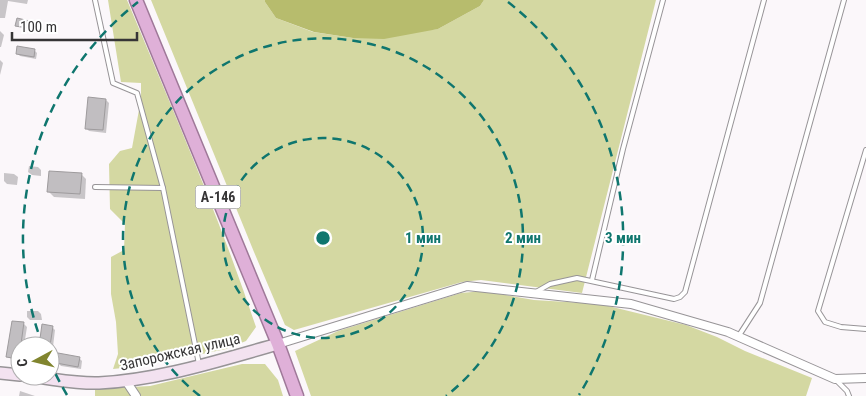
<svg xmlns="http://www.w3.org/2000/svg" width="866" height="396" viewBox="0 0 866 396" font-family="'Roboto Condensed',sans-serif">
<rect width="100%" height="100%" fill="#fbf7fa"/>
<!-- green -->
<g fill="#d4d8a2">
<path d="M108,0H127C172,108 219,216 256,327L246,341L226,349L149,365L113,369L118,354L116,322L111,294V257L124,250L125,224L110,209L109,164L120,151L132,148L141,99V83L121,82Z"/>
<polygon points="151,0 265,0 265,2 276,18 313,32 353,38 438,29 480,6 484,0 656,0 582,293 481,280 462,282 294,330 285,325 254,252"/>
<polygon points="483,291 534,300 600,304 686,325 717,337 745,351 812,378 806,396 311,396 295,351 338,331 461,293"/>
<polygon points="242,364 265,364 278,380 283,396 95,396 95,389 150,386"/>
</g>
<!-- water -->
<polygon fill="#b7bc6d" points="265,0 484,0 480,6 438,29 384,39 353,38 314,32 276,18 265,2"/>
<!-- shadow -->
<g fill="#0003">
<polygon points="0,0 28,0 27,4 8,1 5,18 0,18"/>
<polygon points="0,31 4,35 1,47 0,47"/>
<polygon points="34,50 37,53 36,59 20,56 17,53"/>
<polygon points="0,60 3,63 0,75"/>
<polygon points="106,100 109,103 106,133 89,131 86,128"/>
<polygon points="29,166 38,167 41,170 41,176 32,175 28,172"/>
<polygon points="4,173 14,174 18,177 17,185 7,184 4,181"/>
<polygon points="81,174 86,179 85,199 54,197 49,192"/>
<polygon points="27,311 38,311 41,314 42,320 30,320 27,317"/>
<polygon points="24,324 27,327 24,346 20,346 20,361 11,359 8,356"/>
<polygon points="52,327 55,330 52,355 50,355 50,346 40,346"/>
<polygon points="79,358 82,361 81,369 61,366 58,363"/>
<polygon points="20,391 35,396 37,396 19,396"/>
</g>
<!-- building -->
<g fill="#c1bec1" stroke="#9e9b9d">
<polygon points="17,18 34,22 33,29 15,26"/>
<polygon points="17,46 35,49 34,57 16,54"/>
<polygon points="88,97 106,99 103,130 85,129"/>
<polygon points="49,171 82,173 80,194 47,192"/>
<polygon points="12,321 24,322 19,359 6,357"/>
<polygon points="42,324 53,326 50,346 39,346"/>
<polygon points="58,353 80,357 78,367 56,363"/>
</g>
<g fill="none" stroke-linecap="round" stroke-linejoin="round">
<defs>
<g id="service">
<polyline points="95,0 113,83 137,93 163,188 199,364"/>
<polyline points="866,150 818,311 825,322 841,327 866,329"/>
<polyline points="95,187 163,188"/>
<polyline points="592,280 623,149 663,0"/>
<polyline points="536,292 550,284 577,278 674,299 680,297 685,292 764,0"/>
<polyline points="738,337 760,303 844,0"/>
<polyline points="835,379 847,391 849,396"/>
</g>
<g id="minor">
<polyline points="278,344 467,286 631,304 728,332 835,379 866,378"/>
<polyline points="126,381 136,396"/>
</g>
<g id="secondary">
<polyline points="0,373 20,375"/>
<path d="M26,376C50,378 75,384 99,383C160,380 220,360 278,344"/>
</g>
<polyline id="trunk" points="136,0 278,344 297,396"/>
</defs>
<!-- service casing -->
<use href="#service" stroke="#979497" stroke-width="6"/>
<!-- minor casing -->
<use href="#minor" stroke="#979497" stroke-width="10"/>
<!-- secondary casing -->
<use href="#secondary" stroke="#979497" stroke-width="14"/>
<!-- trunk casing -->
<use href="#trunk" stroke="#9f7999" stroke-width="15"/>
<!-- service -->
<use href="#service" stroke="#fff" stroke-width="4"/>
<!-- minor -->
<use href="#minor" stroke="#fff" stroke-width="8"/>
<!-- secondary -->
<use href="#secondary" stroke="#f3e2f0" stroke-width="11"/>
<!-- trunk -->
<use href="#trunk" stroke="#dfb0d8" stroke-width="12"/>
</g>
<!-- distance rings -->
<g fill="none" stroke="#0f766e" stroke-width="2.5" stroke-dasharray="9 6">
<circle cx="323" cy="238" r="100"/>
<path d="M200 396A200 200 0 1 1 446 396"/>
<path d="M67 395A300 300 0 0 1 50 362M43 346A300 300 0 0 1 138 2M508 2A300 300 0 0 1 579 395"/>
</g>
<g text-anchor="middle" stroke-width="4" stroke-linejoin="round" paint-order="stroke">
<!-- shield labels -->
<rect fill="#fff" stroke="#727272" stroke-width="1" x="195.5" y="185.5" width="45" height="23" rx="4"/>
<g font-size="14" font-weight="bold" fill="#363536">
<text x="218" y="202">А-146</text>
</g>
<!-- street labels -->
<g font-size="15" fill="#363536" stroke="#fff">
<text transform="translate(180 352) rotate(-13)" y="5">Запорожская улица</text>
</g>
</g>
<circle cx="323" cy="238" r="8" fill="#0f766e" stroke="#fff" stroke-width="2.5"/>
<g font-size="15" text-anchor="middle" font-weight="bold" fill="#0f766e" stroke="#fff" stroke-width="4" stroke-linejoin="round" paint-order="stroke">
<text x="423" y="243">1 мин</text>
<text x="523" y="243">2 мин</text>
<text x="623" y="243">3 мин</text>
</g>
<!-- north arrow -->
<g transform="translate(35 361) rotate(263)"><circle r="24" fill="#ffffff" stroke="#afaeaf"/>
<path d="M0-4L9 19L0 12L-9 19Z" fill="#81852f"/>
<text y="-8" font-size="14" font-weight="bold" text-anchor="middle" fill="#363536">С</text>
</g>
<!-- scale -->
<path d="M12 32v8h125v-8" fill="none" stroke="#363536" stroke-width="2.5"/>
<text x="20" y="32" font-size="15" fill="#363536" stroke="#ffffff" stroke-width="4" paint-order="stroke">100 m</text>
</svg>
